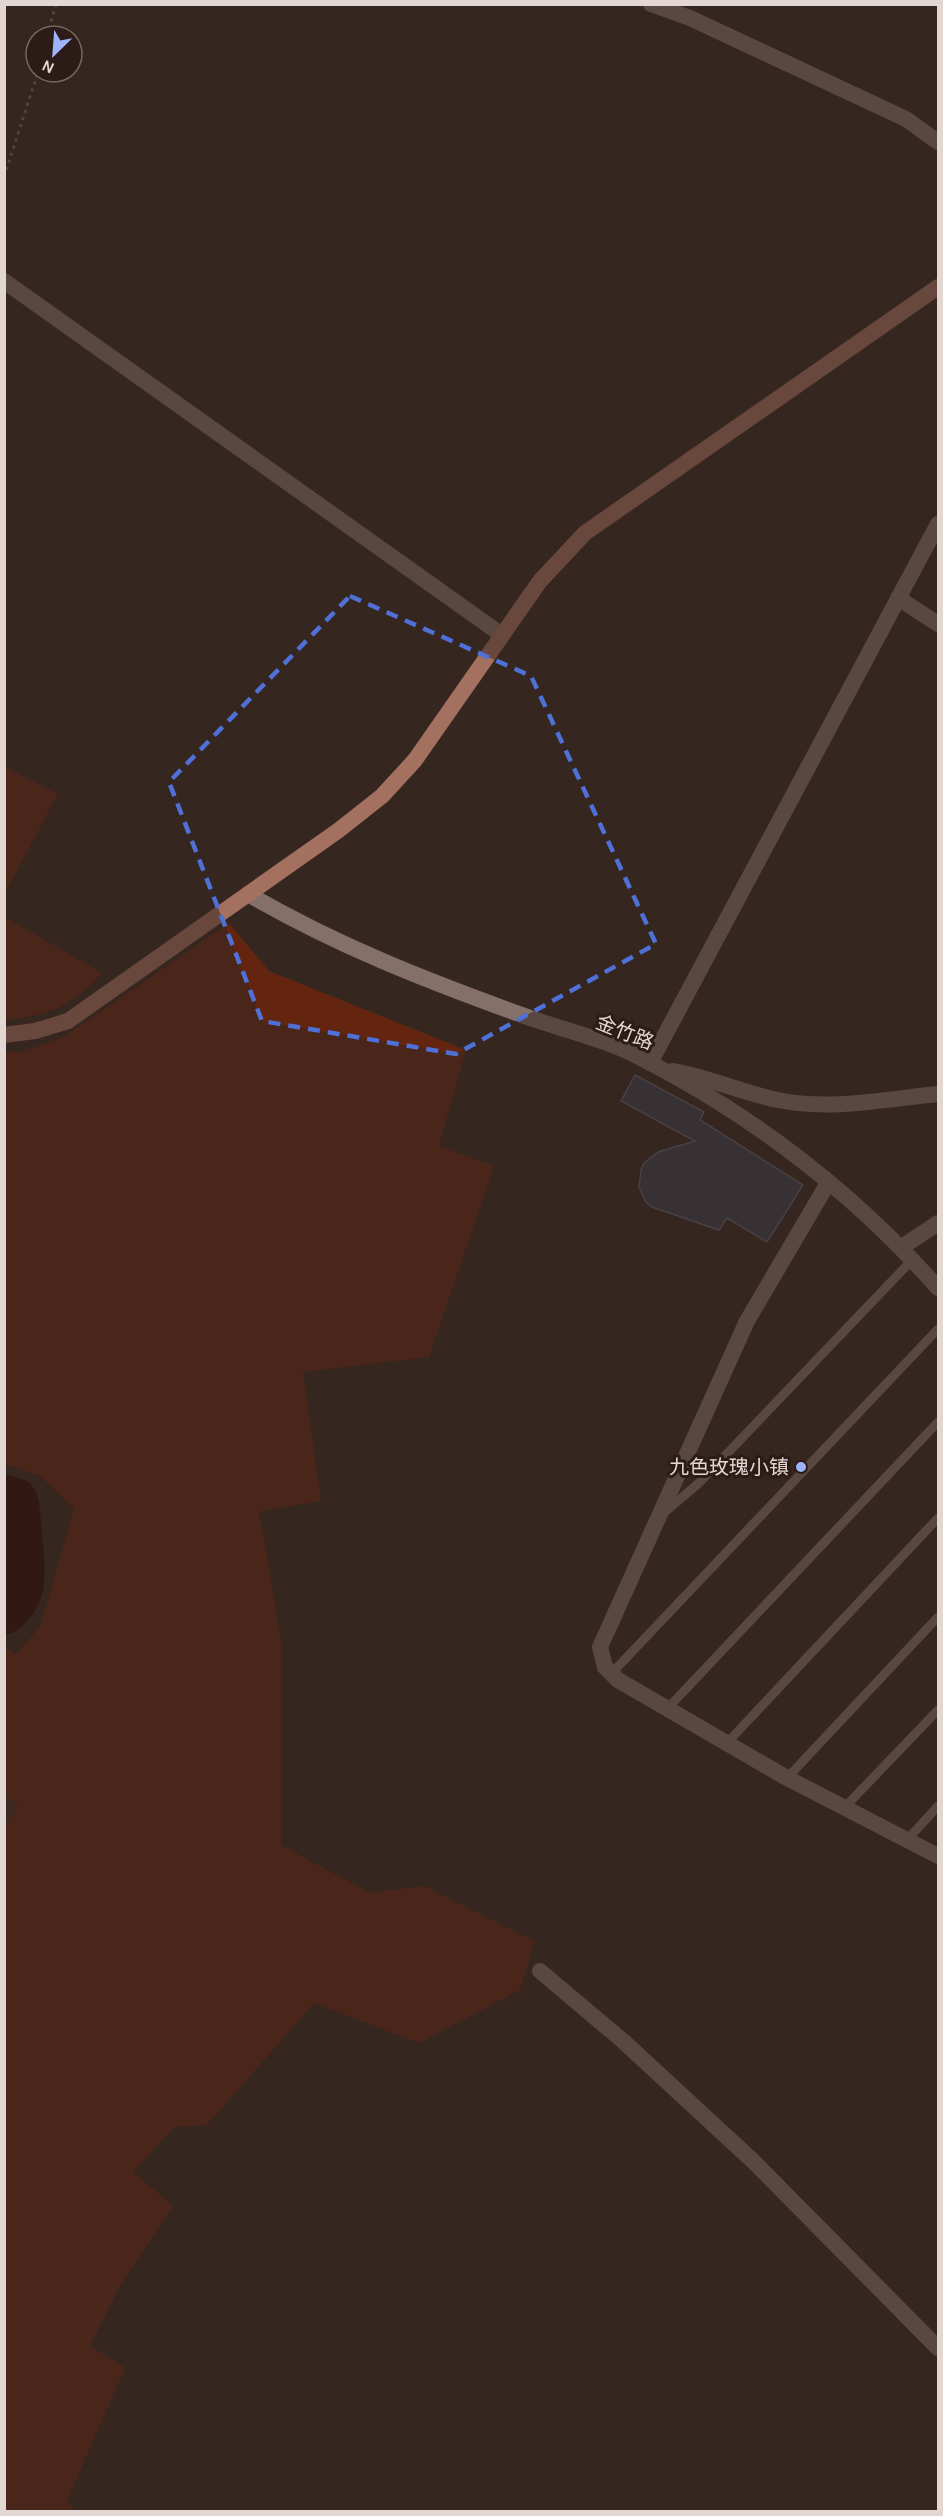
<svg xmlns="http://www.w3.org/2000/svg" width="943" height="2516" viewBox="0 0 943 2516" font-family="Karla,'Noto Sans SC',sans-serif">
<rect width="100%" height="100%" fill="#362620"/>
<!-- built -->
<polygon fill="#432c24" points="5,1796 20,1806 5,1828"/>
<!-- green -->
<g fill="#632510">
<polygon points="5,767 58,794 5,893"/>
<path d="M5,917L102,973C75,1005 45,1017 5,1020Z"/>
<polygon points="229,923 269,971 466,1050 439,1146 494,1166 429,1357 303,1372 321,1501 258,1512 265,1541 282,1649 281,1845 370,1893 425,1886 535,1941 520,1990 419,2043 314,2003 207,2125 175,2127 133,2171 173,2206 120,2286 90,2346 125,2368 67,2501 76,2511 5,2511 4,1828 19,1806 5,1796 5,1647 16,1654 40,1627 74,1509 40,1476 5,1464 5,1052 20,1052 64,1037"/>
</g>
<!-- water -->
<path fill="#2a0700" d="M5,1474C13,1477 29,1479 33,1487C41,1498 40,1519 42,1532C44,1562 51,1596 28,1620C21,1628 16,1633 6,1634Z"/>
<!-- building -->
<polygon fill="#383e4d" stroke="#5c6273" stroke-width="1.5" points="635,1075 704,1112 700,1120 803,1185 767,1242 727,1218 719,1230 652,1207 646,1202 639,1187 641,1170 644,1163 658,1152 695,1141 621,1101"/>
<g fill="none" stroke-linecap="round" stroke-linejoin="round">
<!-- path -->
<g stroke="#776863" stroke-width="3" stroke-dasharray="3 4.5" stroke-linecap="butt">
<polyline points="47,36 56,4"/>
<polyline points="4,177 38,72"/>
</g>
<!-- service -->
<g stroke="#846f69" stroke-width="9">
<polyline points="666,1511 699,1483 913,1259"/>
<polyline points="611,1674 938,1329"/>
<polyline points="667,1709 938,1422"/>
<polyline points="726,1744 938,1518"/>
<polyline points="787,1778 938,1617"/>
<polyline points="844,1808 938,1710"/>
<polyline points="907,1840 938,1806"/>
</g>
<!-- minor -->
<g stroke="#846f69" stroke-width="16">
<polyline points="651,4 690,18 906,119 938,142"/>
<polyline points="898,598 938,624"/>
<path d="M248,894C338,946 425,980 522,1015C559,1029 602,1038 637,1056C751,1114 854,1193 938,1288"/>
<polyline points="650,1063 938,524"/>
<path d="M672,1071C709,1077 742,1093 778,1100C831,1111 886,1099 938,1094"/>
<polyline points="828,1183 747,1321 600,1647 605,1667 618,1680 787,1778 938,1856"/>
<polyline points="902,1247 938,1223"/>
<polyline points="540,1971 623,2041 753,2161 938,2348"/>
</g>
<!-- tertiary -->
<polyline stroke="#846f69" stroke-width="16" points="4,281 502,635"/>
<!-- secondary -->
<polyline stroke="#a47060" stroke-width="16" points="4,1035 35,1031 68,1021 339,830 382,796 415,760 540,581 585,533 938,287"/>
</g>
<!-- marked area -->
<path d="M0 0H943V2516H0ZM350,596L531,676L656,944L456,1054L262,1021L169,782Z" fill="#362620" fill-opacity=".55" fill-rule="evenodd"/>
<path fill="none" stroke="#4e70d7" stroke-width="4.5" stroke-dasharray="12 8" stroke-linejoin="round" d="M350,596L531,676L656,944L456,1054L262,1021L169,782Z"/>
<!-- markers -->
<circle fill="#9db4fd" stroke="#2c1c17" stroke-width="2" cx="801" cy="1467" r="6"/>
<g text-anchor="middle" stroke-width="6" stroke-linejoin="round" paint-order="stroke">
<!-- street labels -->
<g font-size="20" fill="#e3d7d3" stroke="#2c1c17">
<text transform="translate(625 1032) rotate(22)" y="7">金竹路</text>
</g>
<!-- poi labels -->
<g font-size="20" fill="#e3d7d3" stroke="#2c1c17" text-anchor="end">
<text x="789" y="1474">九色玫瑰小镇</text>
</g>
</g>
<!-- border -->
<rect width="943" height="2516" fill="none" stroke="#e3d7d3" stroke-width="12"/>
<!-- north arrow -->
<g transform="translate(54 54) rotate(205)"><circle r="28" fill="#2c1c17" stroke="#756762" stroke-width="1.5"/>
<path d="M0-4.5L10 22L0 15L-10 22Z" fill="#9db4fd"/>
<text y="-9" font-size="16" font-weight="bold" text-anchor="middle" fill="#e3d7d3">N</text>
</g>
</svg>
